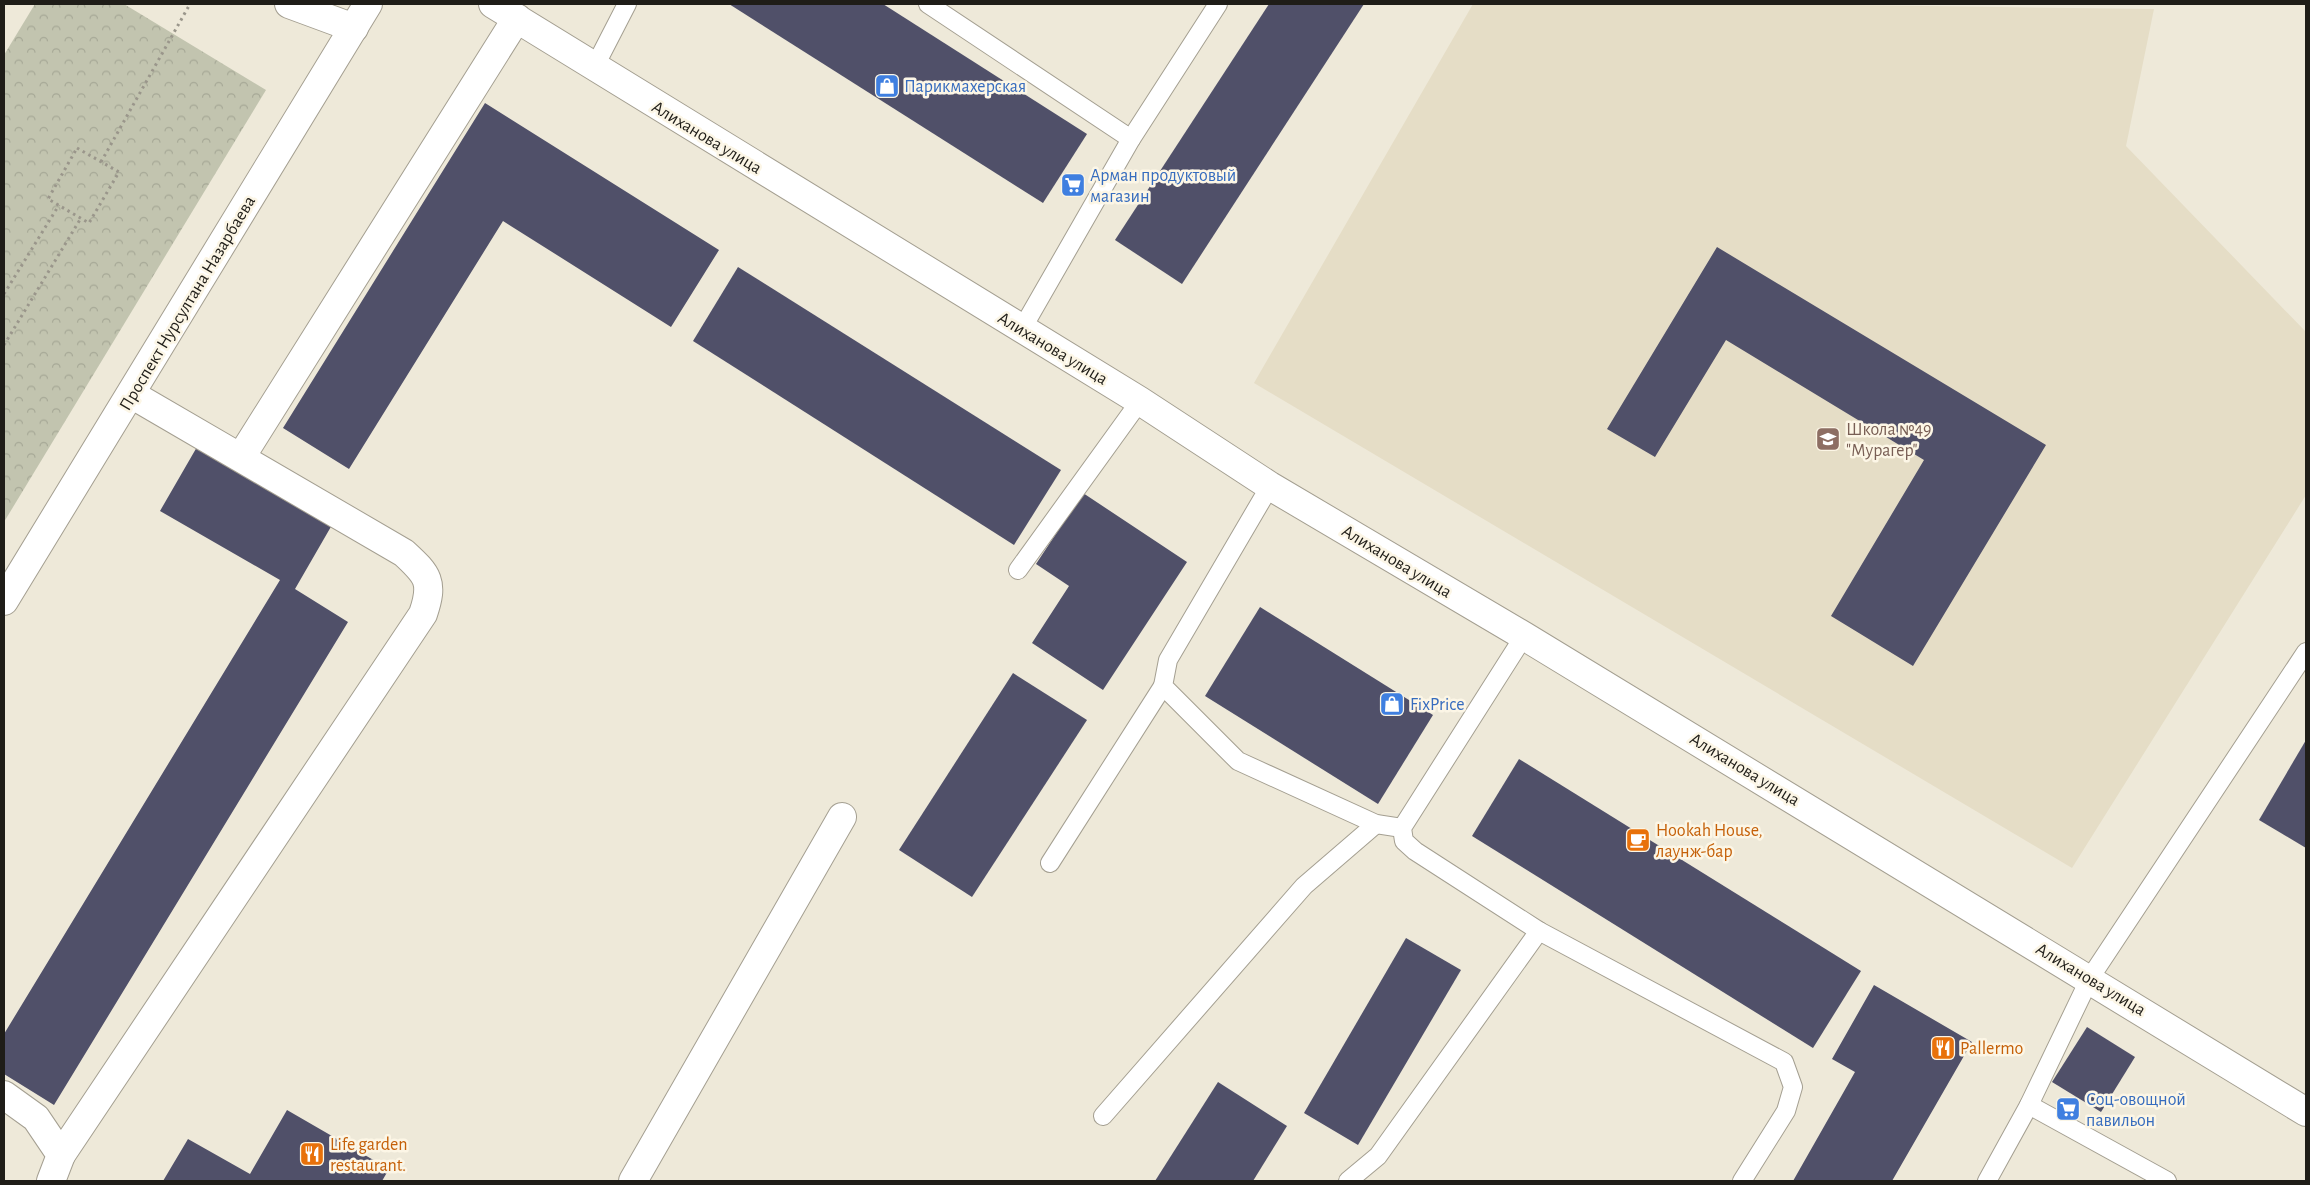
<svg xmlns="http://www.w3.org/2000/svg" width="2310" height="1185" viewBox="0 0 2310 1185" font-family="'Alegreya Sans',sans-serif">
<defs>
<pattern id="park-crowns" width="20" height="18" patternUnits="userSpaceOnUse" patternTransform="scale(1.25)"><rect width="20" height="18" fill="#c2c4af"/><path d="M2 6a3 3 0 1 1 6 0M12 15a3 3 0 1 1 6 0" fill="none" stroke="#a6a896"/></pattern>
</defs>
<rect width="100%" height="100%" fill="#eee9d9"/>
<!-- built -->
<polygon fill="#e5ddc6" points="1473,4 1778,4 2154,9 2126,146 2306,332 2306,495 2072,868 1254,383"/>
<!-- park -->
<polygon fill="url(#park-crowns)" points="35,4 124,4 266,90 4,522 4,55"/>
<!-- building -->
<g fill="#505069">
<polygon points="729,4 883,4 1087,134 1043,203"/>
<polygon points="1269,4 1364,4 1182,284 1115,240"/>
<polygon points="485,103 719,250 671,327 503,221 349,469 283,428"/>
<polygon points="1717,247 2046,445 1913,666 1831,616 1924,460 1726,340 1655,457 1607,429"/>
<polygon points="738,267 1061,470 1014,545 693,341"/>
<polygon points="201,440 336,518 295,589 348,622 54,1105 4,1074 4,1034 280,580 160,511"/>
<polygon points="1083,493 1187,562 1103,690 1032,643 1069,586 1036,564"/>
<polygon points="1260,607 1433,715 1378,804 1205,696"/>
<polygon points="1013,673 1087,720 972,897 899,850"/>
<polygon points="2306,740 2306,848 2259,820"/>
<polygon points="1519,759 1861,971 1813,1048 1472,836"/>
<polygon points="1406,938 1461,970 1358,1145 1304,1113"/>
<polygon points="1874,985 1972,1042 1892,1181 1793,1181 1855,1072 1832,1059"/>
<polygon points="2087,1027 2135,1057 2101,1112 2052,1082"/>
<polygon points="1218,1082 1287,1126 1253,1181 1155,1181"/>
<polygon points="287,1110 389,1169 382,1181 163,1181 188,1139 250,1174"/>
</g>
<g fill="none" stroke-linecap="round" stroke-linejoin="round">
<defs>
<g id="service">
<polyline points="928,4 1131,139 1218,4"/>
<polyline points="594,68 627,4"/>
<polyline points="1022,329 1131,139"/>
<polyline points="1270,486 1168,660 1163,686 1238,761 1376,824 1402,828"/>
<polyline points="1018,570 1140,401"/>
<polyline points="1524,636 1402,828 1404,841 1415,851 1539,931 1784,1062 1793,1087 1786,1111 1742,1181"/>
<polyline points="1050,863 1163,686"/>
<polyline points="2029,1105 2167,1181"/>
<polyline points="1103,1116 1304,886 1376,824"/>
<polyline points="1348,1181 1378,1156 1539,931"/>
<polyline points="1987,1181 2029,1105 2090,978 2306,652"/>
</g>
<g id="minor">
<polyline points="241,457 517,18"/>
<polyline points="4,1095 36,1118 61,1155 51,1181"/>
<path d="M61,1155L423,614C434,582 428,575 404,553L131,394"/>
<polyline points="633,1181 842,817"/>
</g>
<polyline id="tertiary" points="493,4 1140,401 1270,486 1524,636 2306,1112"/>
<g id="secondary">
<polyline points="289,4 354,28"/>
<polyline points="4,601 368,4"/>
</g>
</defs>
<!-- service casing -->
<use href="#service" stroke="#a49f91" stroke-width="20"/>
<!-- minor casing -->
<use href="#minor" stroke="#a49f91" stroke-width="30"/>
<!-- tertiary casing -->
<use href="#tertiary" stroke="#a49f91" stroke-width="30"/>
<!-- secondary casing -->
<use href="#secondary" stroke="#a49f91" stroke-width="30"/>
<!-- path -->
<g stroke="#9a968b" stroke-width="3" stroke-dasharray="2.5 4" stroke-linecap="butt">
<polygon points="77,148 119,172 89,223 48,199"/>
<polyline points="101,162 190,4"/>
<polyline points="4,294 59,205"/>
<polyline points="4,345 81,218"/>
</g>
<!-- service -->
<use href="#service" stroke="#fff" stroke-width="18"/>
<!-- minor -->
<use href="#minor" stroke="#fff" stroke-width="28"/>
<!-- tertiary -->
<use href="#tertiary" stroke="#fff" stroke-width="28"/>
<!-- secondary -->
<use href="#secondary" stroke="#fff" stroke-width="28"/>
</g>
<!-- icons -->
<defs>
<symbol id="shop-square" viewBox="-11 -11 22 22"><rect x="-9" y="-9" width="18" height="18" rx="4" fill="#3f7fe0" stroke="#fcf6e6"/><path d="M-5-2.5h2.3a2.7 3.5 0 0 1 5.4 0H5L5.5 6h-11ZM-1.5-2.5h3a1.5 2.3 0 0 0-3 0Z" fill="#fff"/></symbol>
<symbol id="supermarket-square" viewBox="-11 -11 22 22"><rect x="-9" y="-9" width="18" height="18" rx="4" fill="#3f7fe0" stroke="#fcf6e6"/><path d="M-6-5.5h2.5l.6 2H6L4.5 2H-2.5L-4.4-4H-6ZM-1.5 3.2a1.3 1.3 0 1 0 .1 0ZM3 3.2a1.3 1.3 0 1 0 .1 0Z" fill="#fff"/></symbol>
<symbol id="school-square" viewBox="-11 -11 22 22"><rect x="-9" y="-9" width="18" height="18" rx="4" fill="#8d6e63" stroke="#fcf6e6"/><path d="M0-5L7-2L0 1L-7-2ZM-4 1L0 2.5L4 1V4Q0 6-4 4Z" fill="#fff"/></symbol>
<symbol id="cafe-square" viewBox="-11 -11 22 22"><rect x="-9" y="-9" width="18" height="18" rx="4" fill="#e8710a" stroke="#fcf6e6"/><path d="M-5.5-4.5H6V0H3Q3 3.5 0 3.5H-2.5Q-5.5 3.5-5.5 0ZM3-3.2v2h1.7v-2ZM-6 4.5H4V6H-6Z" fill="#fff"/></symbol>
<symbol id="restaurant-square" viewBox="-11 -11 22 22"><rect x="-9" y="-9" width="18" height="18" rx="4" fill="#e8710a" stroke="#fcf6e6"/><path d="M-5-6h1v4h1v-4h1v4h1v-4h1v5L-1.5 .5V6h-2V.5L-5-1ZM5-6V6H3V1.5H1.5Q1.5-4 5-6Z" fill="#fff"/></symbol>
</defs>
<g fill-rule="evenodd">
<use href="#shop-square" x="873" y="72" width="28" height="28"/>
<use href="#supermarket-square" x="1059" y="171" width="28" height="28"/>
<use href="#school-square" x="1814" y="425" width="28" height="28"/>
<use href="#shop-square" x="1378" y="690" width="28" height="28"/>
<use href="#cafe-square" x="1624" y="826" width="28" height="28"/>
<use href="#restaurant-square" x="1929" y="1034" width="28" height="28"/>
<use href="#supermarket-square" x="2054" y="1095" width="28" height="28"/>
<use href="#restaurant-square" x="298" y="1140" width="28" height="28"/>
</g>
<g text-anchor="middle" stroke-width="5" stroke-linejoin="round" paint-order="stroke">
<!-- shop labels -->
<g font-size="18" fill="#366cbe" stroke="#fcf6e6" text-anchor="start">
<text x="904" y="92">Парикмахерская</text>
<text x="1090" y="181">Арман продуктовый<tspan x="1090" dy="21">магазин</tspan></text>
<text x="1410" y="710">FixPrice</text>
<text x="2086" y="1105">Соц-овощной<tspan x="2086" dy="21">павильон</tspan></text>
</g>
<!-- street labels -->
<g font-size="18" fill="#1f1d18" stroke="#fcf6e6">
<text transform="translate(707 137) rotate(31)" y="6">Алиханова улица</text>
<text transform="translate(187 303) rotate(-59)" y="6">Проспект Нурсултана Назарбаева</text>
<text transform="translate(1053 348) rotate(31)" y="6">Алиханова улица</text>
<text transform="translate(1397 561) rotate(31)" y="6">Алиханова улица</text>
<text transform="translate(1745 769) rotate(31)" y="6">Алиханова улица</text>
<text transform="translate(2091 979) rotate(31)" y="6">Алиханова улица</text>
</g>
<!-- education labels -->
<g font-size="18" fill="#785e54" stroke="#fcf6e6" text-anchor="start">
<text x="1846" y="435">Школа №49<tspan x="1846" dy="21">"Мурагер"</tspan></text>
</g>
<!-- food labels -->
<g font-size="18" fill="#c56008" stroke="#fcf6e6" text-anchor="start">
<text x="1656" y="836">Hookah House,<tspan x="1656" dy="21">лаунж-бар</tspan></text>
<text x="1960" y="1054">Pallermo</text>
<text x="330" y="1150">Life garden<tspan x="330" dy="21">restaurant.</tspan></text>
</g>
</g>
<!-- border -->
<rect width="2310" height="1185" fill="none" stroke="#1f1d18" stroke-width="10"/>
</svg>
